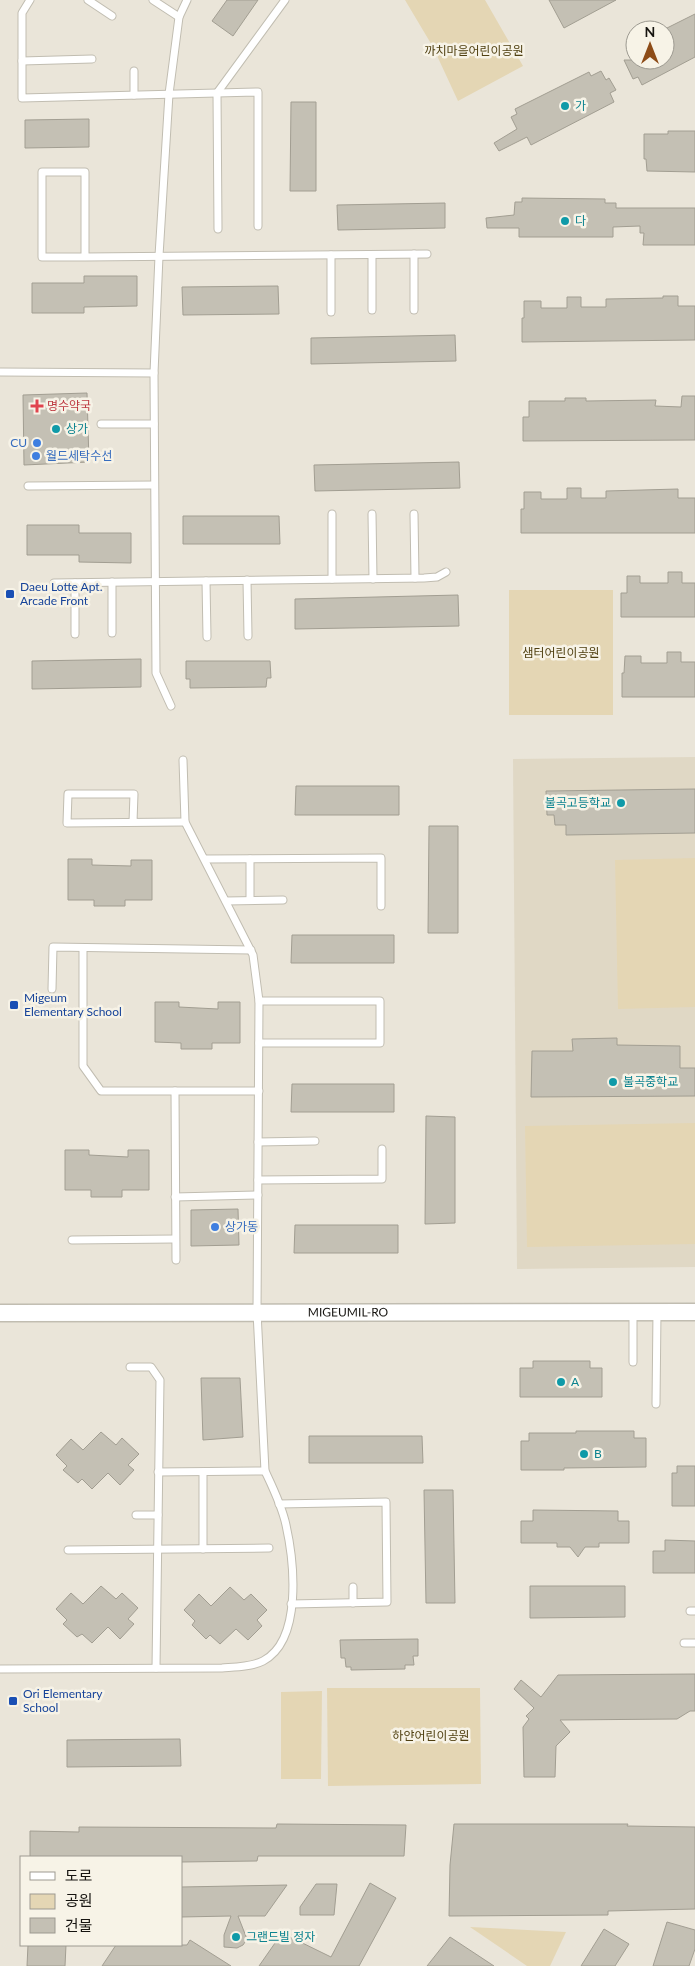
<svg xmlns="http://www.w3.org/2000/svg" width="695" height="1966" viewBox="0 0 695 1966" font-family="Lato,'Noto Sans KR',sans-serif">
<rect width="100%" height="100%" fill="#eae5d9"/>
<!-- built -->
<polygon fill="#e0d8c5" points="695,757 695,1267 517,1269 513,759"/>
<!-- green -->
<g fill="#e4d6b4">
<polygon points="405,0 485,0 523,66 458,101 433,47"/>
<rect x="509" y="590" width="104" height="125"/>
<polygon points="695,858 695,1007 618,1009 615,860"/>
<polygon points="695,1123 695,1244 527,1247 525,1126"/>
<polygon points="327,1688 480,1688 481,1784 328,1786"/>
<polygon points="322,1691 321,1779 281,1779 281,1692"/>
<polygon points="470,1927 566,1932 550,1966 527,1966"/>
</g>
<!-- building -->
<g fill="#c4c0b4" stroke="#a29e92">
<polygon points="227,0 258,0 233,36 212,21"/>
<polygon points="549,0 616,0 564,28"/>
<polygon points="695,14 695,57 642,85 638,77 633,79 624,60 665,60 665,29"/>
<polygon points="601,71 606,80 609,78 616,90 610,93 614,102 531,145 527,137 499,151 494,143 517,129 511,117 517,114 515,109 589,72 591,76"/>
<polygon points="291,102 316,102 316,191 290,191"/>
<polygon points="89,119 89,147 25,148 25,120"/>
<polygon points="668,131 695,131 695,172 647,171 646,159 644,159 644,134 668,134"/>
<polygon points="522,198 605,199 605,203 616,203 616,208 695,208 695,245 643,245 644,233 640,233 640,226 613,227 613,237 519,237 519,228 487,228 486,218 514,215 515,202 522,202"/>
<polygon points="445,203 445,228 338,230 337,205"/>
<polygon points="84,276 137,276 137,306 84,307 84,313 32,313 32,283 84,283"/>
<polygon points="278,286 279,314 183,315 182,287"/>
<polygon points="663,296 678,296 678,306 695,306 695,340 522,342 522,318 524,318 524,301 541,301 541,308 567,308 567,297 581,297 581,307 606,307 606,299 663,298"/>
<polygon points="455,335 456,361 311,364 311,338"/>
<polygon points="87,393 89,462 24,465 23,395"/>
<polygon points="682,396 695,396 695,440 523,441 523,417 529,417 529,401 565,401 565,398 586,398 586,401 656,400 655,406 681,407"/>
<polygon points="459,462 460,488 315,491 314,465"/>
<polygon points="567,488 581,488 581,498 606,498 606,491 678,489 678,498 695,498 695,533 521,533 521,509 524,509 524,492 541,492 541,499 567,499"/>
<polygon points="183,516 279,516 280,544 183,544"/>
<polygon points="27,525 79,525 79,533 131,533 131,563 79,562 79,555 27,555"/>
<polygon points="668,572 682,572 682,583 695,583 695,617 621,617 621,593 627,593 627,576 640,576 640,583 668,583"/>
<polygon points="458,595 459,626 295,629 295,599"/>
<polygon points="667,652 681,652 681,662 695,662 695,697 622,697 622,673 624,673 625,656 641,656 641,663 667,663"/>
<polygon points="141,659 141,687 32,689 32,661"/>
<polygon points="186,661 270,661 271,678 267,678 266,687 190,688 190,679 186,679"/>
<polygon points="296,786 399,786 399,815 295,815"/>
<polygon points="695,789 695,833 566,835 566,825 555,825 554,815 547,815 546,791"/>
<polygon points="429,826 458,826 458,933 428,933"/>
<polygon points="68,859 92,859 92,865 131,866 131,860 152,860 152,900 125,900 125,906 94,906 94,900 68,900"/>
<polygon points="292,935 394,935 394,963 291,963"/>
<polygon points="155,1002 179,1002 179,1007 218,1009 218,1002 240,1002 240,1043 212,1043 212,1049 181,1049 181,1043 155,1042"/>
<polygon points="617,1038 617,1045 680,1046 680,1068 695,1068 695,1096 531,1097 532,1051 573,1051 572,1039"/>
<polygon points="292,1084 394,1084 394,1112 291,1112"/>
<polygon points="426,1116 455,1117 455,1223 425,1224"/>
<polygon points="65,1150 89,1150 89,1155 128,1157 128,1150 149,1150 149,1190 122,1190 122,1197 91,1197 91,1190 65,1190"/>
<polygon points="238,1209 239,1245 191,1246 191,1210"/>
<polygon points="295,1225 398,1225 398,1253 294,1253"/>
<polygon points="533,1361 590,1361 590,1368 602,1368 602,1397 520,1397 520,1368 533,1368"/>
<polygon points="201,1378 240,1378 243,1437 203,1440"/>
<polygon points="576,1431 634,1431 634,1438 646,1438 646,1467 564,1468 564,1470 521,1470 521,1441 529,1441 529,1433 576,1433"/>
<polygon points="101,1432 116,1445 122,1438 139,1454 128,1465 134,1470 120,1485 108,1473 92,1489 82,1479 78,1483 63,1470 67,1466 56,1455 71,1439 83,1450"/>
<polygon points="309,1436 422,1436 423,1463 309,1463"/>
<polygon points="677,1466 695,1466 695,1506 672,1506 672,1473 677,1473"/>
<polygon points="424,1490 453,1490 455,1603 426,1603"/>
<polygon points="533,1510 618,1511 618,1521 629,1521 629,1543 599,1543 599,1547 585,1547 578,1557 570,1547 557,1547 557,1543 521,1543 521,1521 533,1521"/>
<polygon points="665,1540 695,1541 695,1573 653,1573 653,1551 665,1551"/>
<polygon points="101,1586 116,1599 122,1593 138,1608 128,1619 134,1624 120,1639 108,1627 92,1643 82,1634 77,1637 63,1624 67,1620 56,1609 71,1593 83,1604"/>
<polygon points="530,1586 625,1586 625,1617 530,1618"/>
<polygon points="230,1587 244,1600 251,1594 267,1610 257,1620 262,1626 248,1640 236,1629 220,1644 210,1635 206,1639 192,1625 195,1621 184,1610 199,1594 211,1606"/>
<polygon points="418,1639 418,1656 413,1656 414,1665 405,1665 405,1669 351,1670 351,1667 346,1667 345,1658 341,1658 340,1640"/>
<polygon points="695,1674 695,1711 690,1711 677,1719 560,1720 570,1732 556,1746 555,1777 524,1777 523,1727 529,1719 526,1716 534,1708 514,1689 521,1680 541,1697 558,1675"/>
<polygon points="180,1739 181,1766 67,1767 67,1740"/>
<polygon points="277,1824 406,1825 404,1856 258,1856 257,1861 181,1862 181,1857 30,1857 30,1831 79,1832 79,1827 276,1828"/>
<polygon points="454,1824 628,1824 627,1826 695,1827 695,1909 608,1911 608,1915 449,1916 450,1865"/>
<polygon points="370,1883 396,1898 359,1966 259,1966 282,1933 331,1957"/>
<polygon points="316,1884 337,1884 334,1915 300,1915 300,1907"/>
<polygon points="287,1885 265,1916 238,1916 247,1939 243,1945 237,1948 224,1947 224,1935 231,1916 181,1917 181,1887"/>
<polygon points="667,1922 695,1930 695,1949 689,1966 653,1966"/>
<polygon points="604,1929 629,1944 615,1966 581,1966"/>
<polygon points="450,1937 494,1966 427,1966"/>
<polygon points="190,1940 231,1966 102,1966 116,1945 187,1945"/>
<polygon points="28,1945 66,1945 65,1966 27,1966"/>
</g>
<g fill="none" stroke-linecap="round" stroke-linejoin="round">
<defs>
<g id="service">
<polyline points="30,0 22,13 22,98 258,92 258,226"/>
<polyline points="88,0 112,16"/>
<polyline points="153,0 179,17"/>
<polyline points="22,61 92,59"/>
<polyline points="134,71 134,95"/>
<polyline points="218,229 217,93 285,0"/>
<polyline points="414,254 414,310"/>
<polyline points="331,255 331,312"/>
<polyline points="372,255 372,310"/>
<polyline points="85,257 85,172 42,172 42,257 85,257 427,254"/>
<polyline points="0,372 154,373"/>
<polyline points="101,424 154,424"/>
<polyline points="28,486 154,485"/>
<polyline points="372,514 373,579"/>
<polyline points="414,514 415,578"/>
<polyline points="332,579 332,514"/>
<polyline points="247,580 248,636"/>
<polyline points="206,581 207,637"/>
<polyline points="54,583 424,578 437,577 446,572"/>
<polyline points="75,583 75,634"/>
<polyline points="112,633 112,582"/>
<polyline points="171,706 156,673 154,373 159,256 169,94 179,17 187,0"/>
<polyline points="133,822 134,794 68,794 67,823 185,822"/>
<polyline points="205,859 381,858 381,906"/>
<polyline points="250,859 250,900"/>
<polyline points="226,901 283,900"/>
<polyline points="83,948 83,1066 101,1091 259,1091"/>
<polyline points="52,989 53,947 251,950"/>
<polyline points="259,1043 380,1043 380,1001 259,1001"/>
<polyline points="175,1091 176,1260"/>
<polyline points="258,1142 315,1141"/>
<polyline points="258,1180 382,1179 382,1149"/>
<polyline points="175,1197 258,1195"/>
<polyline points="72,1240 175,1239"/>
<polyline points="633,1312 633,1362"/>
<polyline points="130,1367 151,1367 160,1380 156,1668"/>
<polyline points="656,1404 657,1312"/>
<polyline points="158,1472 265,1471"/>
<polyline points="279,1504 386,1502 387,1602 291,1604"/>
<polyline points="136,1515 158,1515"/>
<polyline points="203,1549 203,1472"/>
<polyline points="68,1550 269,1548"/>
<polyline points="353,1587 353,1603"/>
<polyline points="690,1611 695,1611"/>
<polyline points="684,1643 695,1643"/>
<path d="M0,1669L222,1668C235,1667 251,1667 263,1661C303,1640 294,1561 286,1525C282,1506 273,1488 265,1471L257,1312L259,1001L253,955L185,822L183,760"/>
</g>
<g id="tertiary">
<path id="s1" d="M0,1313L695,1312"/>
</g>
</defs>
<!-- service casing -->
<use href="#service" stroke="#c1bdb1" stroke-width="9"/>
<!-- tertiary casing -->
<use href="#tertiary" stroke="#c1bdb1" stroke-width="19"/>
<!-- service -->
<use href="#service" stroke="#fff" stroke-width="7"/>
<!-- tertiary -->
<use href="#tertiary" stroke="#fff" stroke-width="16"/>
</g>
<!-- markers -->
<g fill="#0f9aa8" stroke="#f7f3e7" stroke-width="2">
<circle cx="565" cy="106" r="5"/>
<circle cx="565" cy="221" r="5"/>
<circle cx="56" cy="429" r="5"/>
<circle cx="621" cy="803" r="5"/>
<circle cx="613" cy="1082" r="5"/>
<circle cx="561" cy="1382" r="5"/>
<circle cx="584" cy="1454" r="5"/>
<circle cx="236" cy="1937" r="5"/>
</g>
<path fill="#e0444e" stroke="#f7f3e7" stroke-width="2" d="M34.5 398.5h5v5h5v5h-5v5h-5v-5h-5v-5h5z"/>
<g fill="#3f7fe0" stroke="#f7f3e7" stroke-width="2">
<circle cx="37" cy="443" r="5"/>
<circle cx="36" cy="456" r="5"/>
<circle cx="215" cy="1227" r="5"/>
</g>
<g fill="#1a4fb4" stroke="#f7f3e7" stroke-width="2">
<rect x="5" y="589" width="10" height="10" rx="2.5"/>
<rect x="9" y="1000" width="10" height="10" rx="2.5"/>
<rect x="8" y="1696" width="10" height="10" rx="2.5"/>
</g>
<g text-anchor="middle" stroke-width="5" stroke-linejoin="round" paint-order="stroke">
<!-- park labels -->
<g font-size="12" fill="#504011" stroke="#f7f3e7">
<text x="474" y="55">까치마을어린이공원</text>
<text x="561" y="657">샘터어린이공원</text>
<text x="431" y="1740">하얀어린이공원</text>
</g>
<!-- culture labels -->
<g font-size="12" fill="#0d838f" stroke="#f7f3e7" text-anchor="start">
<text x="575" y="110">가</text>
<text x="575" y="225">다</text>
<text x="66" y="433">상가</text>
<text x="611" y="807" text-anchor="end">불곡고등학교</text>
<text x="623" y="1086">불곡중학교</text>
<text x="571" y="1386">A</text>
<text x="594" y="1458">B</text>
<text x="246" y="1941">그랜드빌 정자</text>
</g>
<!-- health labels -->
<g font-size="12" fill="#be3a42" stroke="#f7f3e7" text-anchor="start">
<text x="47" y="410">명수약국</text>
</g>
<!-- shop labels -->
<g font-size="12" fill="#366cbe" stroke="#f7f3e7" text-anchor="start">
<text x="27" y="447" text-anchor="end">CU</text>
<text x="46" y="460">월드세탁수선</text>
<text x="225" y="1231">상가동</text>
</g>
<!-- transit labels -->
<g font-size="12" fill="#164399" stroke="#f7f3e7" text-anchor="start">
<text x="20" y="591">Daeu Lotte Apt.<tspan x="20" dy="14">Arcade Front</tspan></text>
<text x="24" y="1002">Migeum<tspan x="24" dy="14">Elementary School</tspan></text>
<text x="23" y="1698">Ori Elementary<tspan x="23" dy="14">School</tspan></text>
</g>
<!-- street labels -->
<g font-size="12" fill="#161410" stroke="#f7f3e7">
<text dy="4" stroke="none"><textPath href="#s1" startOffset="348">MIGEUMIL-RO</textPath></text>
</g>
</g>
<!-- legend -->
<rect x="20" y="1856" width="162" height="90" fill="#f7f3e7" stroke="#9d9a91"/>
<rect x="30" y="1872" width="25" height="8" fill="#ffffff" stroke="#9d9a91"/>
<text x="65" y="1881" font-size="15" fill="#161410">도로</text>
<rect x="30" y="1894" width="25" height="15" fill="#e4d6b4" stroke="#9d9a91"/>
<text x="65" y="1906" font-size="15" fill="#161410">공원</text>
<rect x="30" y="1918" width="25" height="15" fill="#c4c0b4" stroke="#9d9a91"/>
<text x="65" y="1931" font-size="15" fill="#161410">건물</text>
<!-- north arrow -->
<g transform="translate(650 45)"><circle r="24" fill="#f7f3e7" stroke="#9d9a91"/>
<path d="M0-4L9 19L0 12L-9 19Z" fill="#8d4c18"/>
<text y="-8" font-size="14" font-weight="bold" text-anchor="middle" fill="#161410">N</text>
</g>
</svg>
